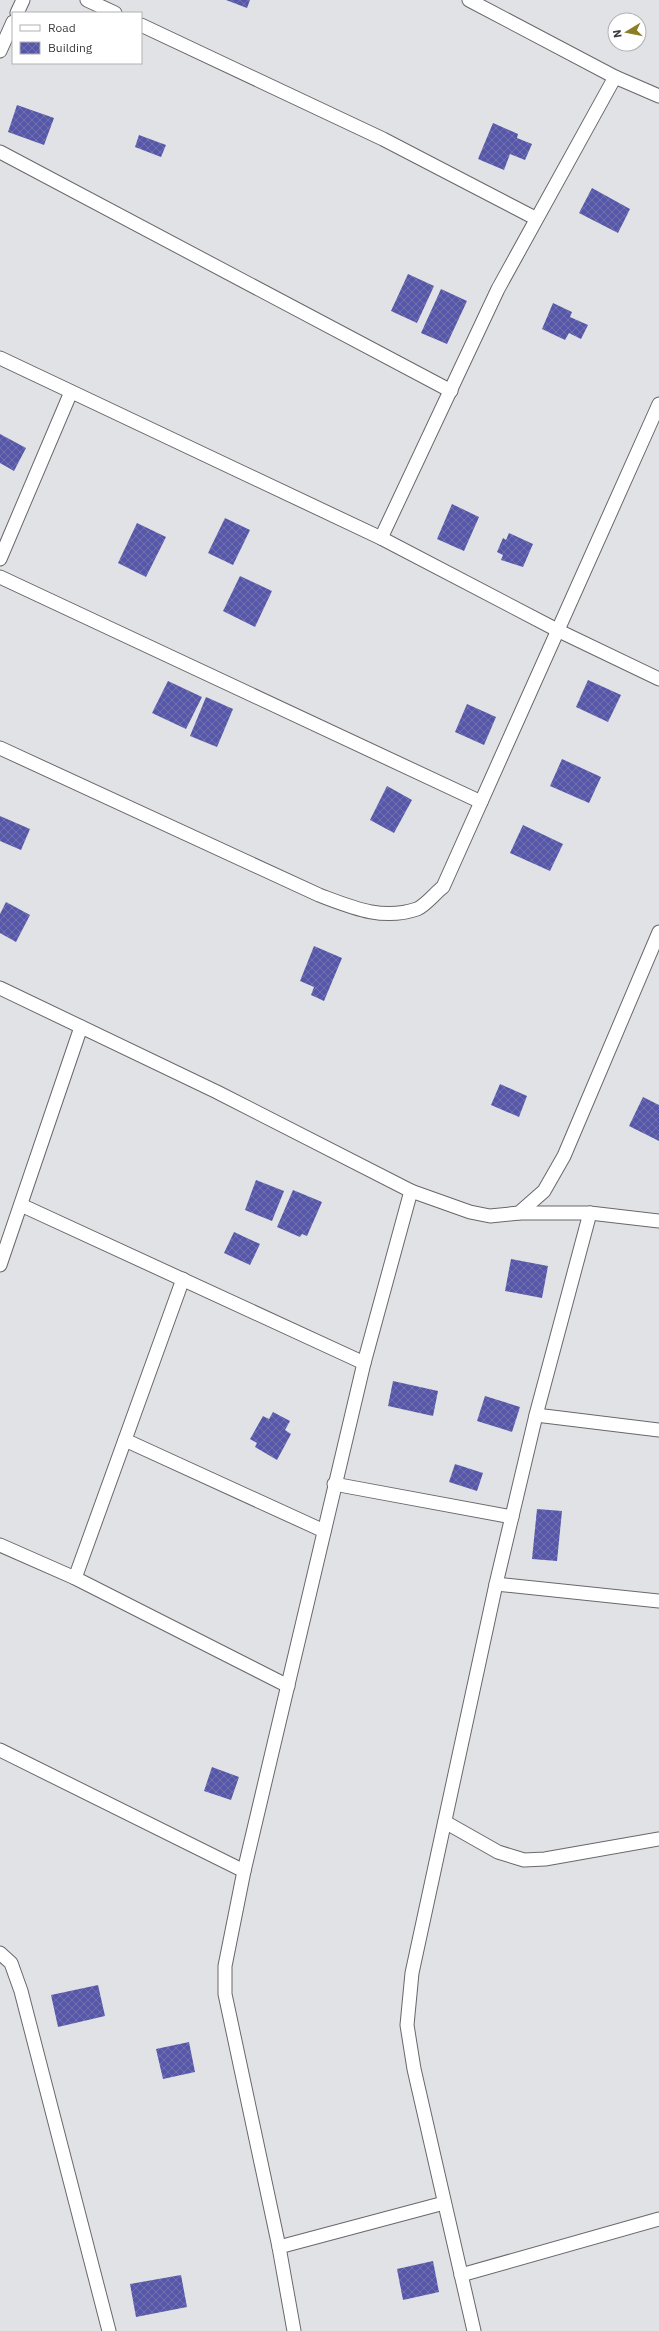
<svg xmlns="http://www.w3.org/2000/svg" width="659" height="2331" viewBox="0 0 659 2331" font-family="'IBM Plex Sans',sans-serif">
<defs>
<pattern id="building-cross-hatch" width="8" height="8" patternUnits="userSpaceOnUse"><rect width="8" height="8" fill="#5657a8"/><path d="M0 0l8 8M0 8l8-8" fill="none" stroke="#7272af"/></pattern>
</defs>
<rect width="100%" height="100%" fill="#e1e2e5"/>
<!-- building -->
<g fill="url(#building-cross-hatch)">
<polygon points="226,0 250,0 247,8"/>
<polygon points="17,105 54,118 44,145 8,132"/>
<polygon points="493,123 518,134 517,138 532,144 525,160 510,154 504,170 478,159"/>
<polygon points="139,135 166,145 161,157 135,147"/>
<polygon points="592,188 630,209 618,233 579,213"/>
<polygon points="408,274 434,286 417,323 391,311"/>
<polygon points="441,289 467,301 447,344 421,333"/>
<polygon points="553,303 572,312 570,317 588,325 581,339 569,333 565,340 542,329"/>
<polygon points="0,434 26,448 14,471 0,463"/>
<polygon points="452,504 479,517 464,551 437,539"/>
<polygon points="225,518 250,530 233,565 208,553"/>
<polygon points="137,523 166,537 146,577 118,563"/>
<polygon points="509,533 533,544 523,567 501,560 503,555 497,552 503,538 506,540"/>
<polygon points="240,576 272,591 255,627 223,611"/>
<polygon points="588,680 621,695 608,722 576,707"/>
<polygon points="168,681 202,697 186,729 152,713"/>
<polygon points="206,697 233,709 217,747 190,736"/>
<polygon points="467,704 496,717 484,745 455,732"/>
<polygon points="562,759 601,777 589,803 550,786"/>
<polygon points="387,786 412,800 394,833 370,820"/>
<polygon points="0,816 30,829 21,850 0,841"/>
<polygon points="523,825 563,844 550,871 510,853"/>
<polygon points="6,902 30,915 16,942 0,933 0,914"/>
<polygon points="314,946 342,958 324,1001 311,995 314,987 300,981"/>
<polygon points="500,1084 527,1096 519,1117 491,1105"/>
<polygon points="643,1097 659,1105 659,1141 629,1126"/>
<polygon points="256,1180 284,1191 272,1221 245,1210"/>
<polygon points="293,1190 322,1202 307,1236 302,1234 300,1237 277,1227"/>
<polygon points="234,1232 260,1244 250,1265 224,1253"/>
<polygon points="511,1259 548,1266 542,1298 505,1291"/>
<polygon points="393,1381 438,1391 433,1416 388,1406"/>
<polygon points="485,1396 520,1407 512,1432 477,1421"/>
<polygon points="273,1412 290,1421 285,1430 291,1434 277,1460 255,1447 257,1443 250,1439 263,1416 269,1419"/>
<polygon points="455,1464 483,1473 477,1491 449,1482"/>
<polygon points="537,1509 562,1511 557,1561 532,1559"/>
<polygon points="212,1767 239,1777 231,1800 204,1791"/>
<polygon points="98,1985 105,2016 58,2027 51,1995"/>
<polygon points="189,2042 195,2072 163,2079 156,2049"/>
<polygon points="433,2261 439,2292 403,2300 397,2269"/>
<polygon points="181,2275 187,2307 136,2317 130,2284"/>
</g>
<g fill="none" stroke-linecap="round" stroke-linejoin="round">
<defs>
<g id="minor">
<polyline points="87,0 115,13"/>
<polyline points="469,0 615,77 659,96"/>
<polyline points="17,13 23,0"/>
<polyline points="141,25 383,139 535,218"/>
<polyline points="0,51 13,22"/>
<polyline points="0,152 451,391"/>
<polyline points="0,358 381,538 559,631 659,679"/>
<polyline points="381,538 498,289 615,77"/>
<polyline points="0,559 71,392"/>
<polyline points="0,577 481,802"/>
<path d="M0,748L319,895C351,907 382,921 417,909C426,905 435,893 443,887L659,404"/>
<polyline points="0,988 217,1092 411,1191 470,1212 490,1216 519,1213 544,1191 564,1156 659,932"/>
<polyline points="21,1205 364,1363"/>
<polyline points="519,1213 590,1213 659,1221"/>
<polyline points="0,1265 81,1027"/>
<polyline points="536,1415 659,1430"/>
<polyline points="125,1440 324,1531"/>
<polyline points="334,1484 512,1517"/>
<polyline points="0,1545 75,1578 288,1686"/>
<polyline points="75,1578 183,1279"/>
<polyline points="496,1584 659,1601"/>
<polyline points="0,1750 244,1871"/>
<polyline points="445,1822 498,1852 524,1860 545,1859 659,1839"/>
<polyline points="0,1953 11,1963 21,1991 109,2331"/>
<polyline points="279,2247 444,2203"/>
<polyline points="461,2275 659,2219"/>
<polyline points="294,2331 279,2247 225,1994 225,1966 244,1871 364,1363 411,1191"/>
<polyline points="474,2331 414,2069 407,2025 412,1973 496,1584 536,1415 590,1213"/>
</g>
</defs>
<!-- minor casing -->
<use href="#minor" stroke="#68686b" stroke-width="15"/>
<!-- minor -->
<use href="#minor" stroke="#fff" stroke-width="13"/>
</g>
<!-- legend -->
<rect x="12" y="12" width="130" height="52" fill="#ffffff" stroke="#b1b1b1"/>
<rect x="20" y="25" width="20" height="6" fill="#ffffff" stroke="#b1b1b1"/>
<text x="48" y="32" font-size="12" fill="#3b3b3d">Road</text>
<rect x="20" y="42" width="20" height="12" fill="url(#building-cross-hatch)" stroke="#b1b1b1"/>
<text x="48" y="52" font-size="12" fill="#3b3b3d">Building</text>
<!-- north arrow -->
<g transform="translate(627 32) rotate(260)"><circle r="19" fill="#ffffff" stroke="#b1b1b1"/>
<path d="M0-3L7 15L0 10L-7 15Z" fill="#8c7e25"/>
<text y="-6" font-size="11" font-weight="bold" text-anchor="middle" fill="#3b3b3d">N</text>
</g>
</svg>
